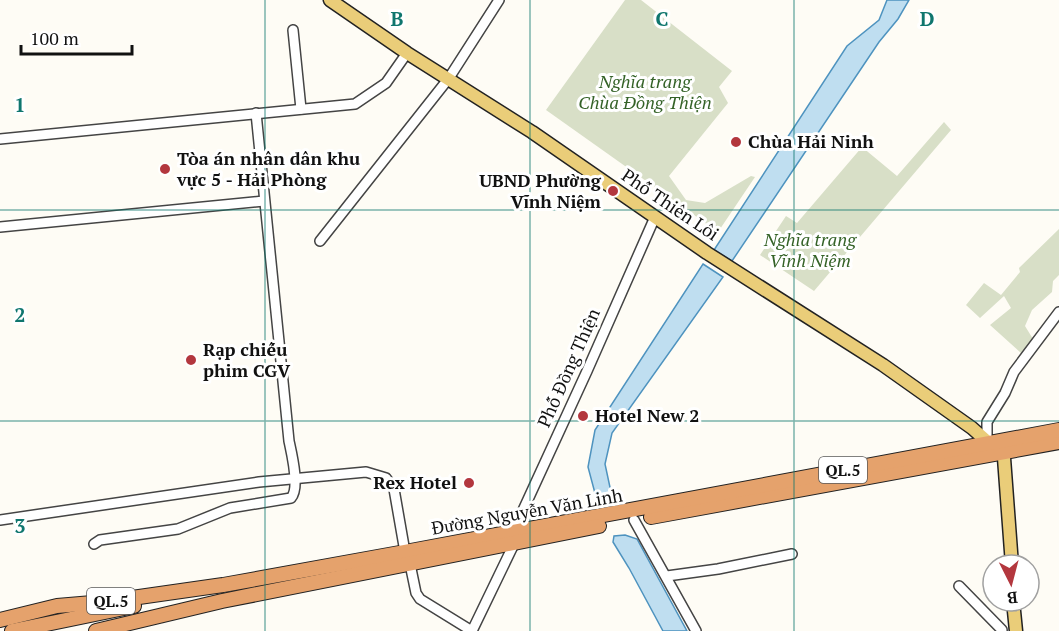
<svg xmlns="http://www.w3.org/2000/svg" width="1059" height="631" viewBox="0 0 1059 631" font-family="'PT Serif',serif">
<rect width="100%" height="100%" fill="#fefcf5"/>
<!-- cemetery -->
<g fill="#d8dfc7">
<polygon points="625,0 641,0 732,71 719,87 728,103 669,176 686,200 705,203 751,176 755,177 718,232 546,110"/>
<polygon points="944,122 951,130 814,291 760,255 786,216 797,223 862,147 897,176"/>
<polygon points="1059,229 1059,275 1053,281 1052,292 1032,310 1025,326 1033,339 1021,353 990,325 1011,308 1004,296 980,318 966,305 984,283 1001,295 1020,272 1019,268"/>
</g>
<!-- water -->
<g fill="#bfdef0" stroke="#4e93bf" stroke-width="1.5">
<polygon points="887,0 909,0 898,19 879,42 732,261 714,250 847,46 879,20"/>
<polygon points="703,264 723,277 612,433 605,464 611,492 596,497 588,467 595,430"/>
<polygon points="625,535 637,539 687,631 663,631 629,568 613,542 614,536"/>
</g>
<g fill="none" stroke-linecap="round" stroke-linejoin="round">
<defs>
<g id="minor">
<polyline points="293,30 301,109"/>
<polyline points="0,139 355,104 386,83 407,53"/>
<polyline points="0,227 264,201"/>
<polyline points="320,241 449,78 499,0"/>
<polyline points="987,443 987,422 1005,393 1014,372 1059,312"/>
<polyline points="0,520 259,482 366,472 386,478 394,489 405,552"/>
<polyline points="634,520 696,631"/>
<polyline points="513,532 587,371 655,217"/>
<path d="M94,544L100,540L178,529L230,508L291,498C300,488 292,455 289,441L256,113"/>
<polyline points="410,564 416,593 420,599 472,631"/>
<polyline points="667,576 718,569 792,554"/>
<polyline points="959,586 1002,630"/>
<polyline points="472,631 514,544"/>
</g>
<g id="major">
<polyline points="330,0 407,53 532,132 707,253 883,365 972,428 999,452 1004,458 1012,565"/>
<polyline points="1013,601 1016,631"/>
</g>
<g id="highway">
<polyline points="651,517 1059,442"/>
<polyline points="0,620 57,606 104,602 223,585 405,552 1059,430"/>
<polyline points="12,631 134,606"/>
<polyline points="96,631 222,601 599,526"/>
</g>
</defs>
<!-- minor casing -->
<use href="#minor" stroke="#444" stroke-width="12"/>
<!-- major casing -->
<use href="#major" stroke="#222" stroke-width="15"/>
<!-- highway casing -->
<use href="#highway" stroke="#222" stroke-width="16"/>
<!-- minor -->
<use href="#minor" stroke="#fff" stroke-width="9"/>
<!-- major -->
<use href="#major" stroke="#eacd79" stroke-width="12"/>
<!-- highway -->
<use href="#highway" stroke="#e5a26c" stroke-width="14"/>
</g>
<!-- grid -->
<path fill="none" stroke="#0f766e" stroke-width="1.5" stroke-opacity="0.55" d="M265,0V631M530,0V631M794,0V631M0,210H1059M0,421H1059"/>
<!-- markers -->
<g fill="#b3373e" stroke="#fff" stroke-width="2">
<circle cx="736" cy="142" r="6"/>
<circle cx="165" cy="169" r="6"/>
<circle cx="613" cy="191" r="6"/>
<circle cx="191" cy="360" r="6"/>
<circle cx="583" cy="416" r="6"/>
<circle cx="469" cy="483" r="6"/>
</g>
<g text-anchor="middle" stroke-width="6" stroke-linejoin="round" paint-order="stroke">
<!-- shield labels -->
<g fill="#fff" stroke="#585858" stroke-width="1.5">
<rect x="819" y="457" width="48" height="26" rx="4.5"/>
<rect x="87" y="588" width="48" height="26" rx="4.5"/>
</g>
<g font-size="16" font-weight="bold" fill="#111">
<text x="843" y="476">QL.5</text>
<text x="111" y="607">QL.5</text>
</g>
<!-- park labels -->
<g font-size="18" font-style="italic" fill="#346227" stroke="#fff">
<text x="645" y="88">Nghĩa trang<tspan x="645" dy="21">Chùa Đồng Thiện</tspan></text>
<text x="810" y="246">Nghĩa trang<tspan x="810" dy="21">Vĩnh Niệm</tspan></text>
</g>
<!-- poi labels -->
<g font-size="18" font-weight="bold" fill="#111" stroke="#fff" text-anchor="start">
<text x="748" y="148">Chùa Hải Ninh</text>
<text x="177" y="165">Tòa án nhân dân khu<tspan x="177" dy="21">vực 5 - Hải Phòng</tspan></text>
<text x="601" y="187" text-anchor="end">UBND Phường<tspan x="601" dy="21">Vĩnh Niệm</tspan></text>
<text x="203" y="356">Rạp chiếu<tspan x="203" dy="21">phim CGV</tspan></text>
<text x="595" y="422">Hotel New 2</text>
<text x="457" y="489" text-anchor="end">Rex Hotel</text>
</g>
<!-- street labels -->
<g font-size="18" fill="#111" stroke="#fff">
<text transform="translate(670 205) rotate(34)" y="6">Phố Thiên Lôi</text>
<text transform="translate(569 368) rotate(-66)" y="6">Phố Đồng Thiện</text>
<text transform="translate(527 512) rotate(-10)" y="6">Đường Nguyễn Văn Linh</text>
</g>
</g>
<g font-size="20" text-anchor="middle" font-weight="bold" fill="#0f766e" stroke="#fff" stroke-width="6" stroke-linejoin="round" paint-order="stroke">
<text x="397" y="26">B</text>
<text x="662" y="26">C</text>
<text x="927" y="26">D</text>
<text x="20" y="112">1</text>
<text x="20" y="322">2</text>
<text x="20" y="533">3</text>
</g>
<!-- north arrow -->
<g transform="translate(1011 583) rotate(174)"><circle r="28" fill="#ffffff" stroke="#a0a0a0" stroke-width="1.5"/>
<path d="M0-4.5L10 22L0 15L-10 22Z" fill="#b3373e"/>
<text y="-9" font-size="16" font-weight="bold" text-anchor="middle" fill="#111111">B</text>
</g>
<!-- scale -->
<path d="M21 45v9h111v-9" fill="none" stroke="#111111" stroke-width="3"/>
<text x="30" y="45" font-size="18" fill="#111111" stroke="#ffffff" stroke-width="4.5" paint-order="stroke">100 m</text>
</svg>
